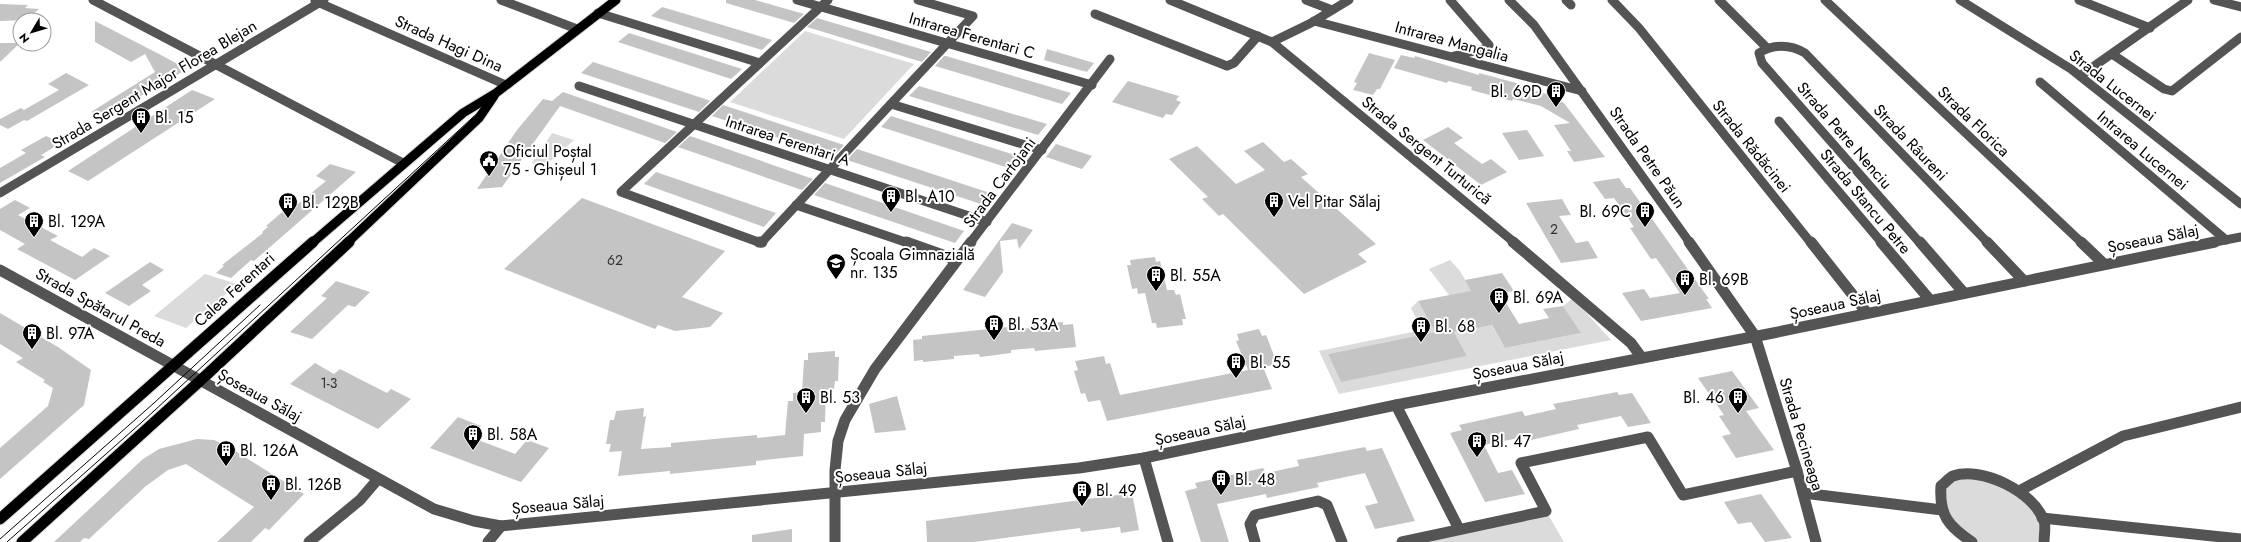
<svg xmlns="http://www.w3.org/2000/svg" width="2241" height="542" viewBox="0 0 2241 542" font-family="Jost,sans-serif">
<rect width="100%" height="100%" fill="#fff"/>
<!-- green -->
<g fill="#dbdbdb">
<polygon points="805,31 914,64 844,139 730,102"/>
<polygon points="552,133 574,140 545,166 532,163"/>
<polygon points="1450,260 1460,271 1505,348 1580,333 1563,306 1573,298 1611,340 1339,394 1319,351 1422,330 1411,308 1418,301 1435,332 1328,354 1341,381 1467,356 1454,332 1469,329 1449,295 1429,269"/>
<polygon points="205,274 237,284 186,328 154,316"/>
<path d="M1974,477C1986,482 2008,487 2018,494C2030,503 2047,527 2037,542H1978L1966,534L1953,522L1944,500L1946,490L1952,482Z"/>
<polygon points="1546,511 1564,542 1414,542"/>
</g>
<!-- building -->
<g fill="#c4c4c4">
<polygon points="726,0 755,0 804,14 794,23 726,3"/>
<polygon points="0,4 28,5 25,8 39,9 26,20 0,21"/>
<polygon points="662,7 669,9 772,40 762,50 651,16"/>
<polygon points="817,18 931,52 922,62 807,27"/>
<polygon points="95,21 159,54 187,69 103,118 91,112 155,72 145,54 131,62 95,42"/>
<polygon points="629,33 742,69 731,79 618,42"/>
<polygon points="0,43 20,43 0,62"/>
<polygon points="1047,49 1094,63 1087,72 1044,60"/>
<polygon points="1369,53 1395,60 1380,89 1377,89 1373,95 1353,90 1357,83 1354,82"/>
<polygon points="1401,55 1414,58 1415,56 1479,75 1479,73 1520,84 1519,86 1550,95 1564,103 1605,157 1574,162 1567,151 1571,151 1554,125 1570,123 1541,106 1513,99 1512,101 1471,90 1472,87 1448,81 1447,83 1394,68"/>
<polygon points="944,56 946,56 1071,93 1062,104 935,66"/>
<polygon points="593,62 708,100 710,101 699,112 581,73"/>
<polygon points="66,73 89,85 27,121 24,120 8,129 0,125 0,119 21,108 24,110 59,90 48,84"/>
<polygon points="1128,81 1179,96 1176,100 1181,102 1172,115 1166,114 1163,118 1112,102"/>
<polygon points="919,86 1047,124 1038,135 909,96"/>
<polygon points="192,90 215,99 88,181 68,171"/>
<polygon points="563,92 677,132 665,143 560,106 502,187 477,189 517,130 543,99 552,101"/>
<polygon points="723,105 844,145 834,156 712,116"/>
<polygon points="891,116 1021,157 1012,169 881,127"/>
<polygon points="1448,127 1463,138 1454,143 1482,164 1491,159 1507,172 1481,185 1423,140"/>
<polygon points="1527,130 1544,156 1519,160 1502,133"/>
<polygon points="46,136 61,143 41,155 45,157 0,183 0,168 26,153 21,150"/>
<polygon points="690,136 813,179 802,190 678,147"/>
<polygon points="1263,142 1284,162 1291,159 1308,174 1301,177 1376,244 1358,254 1367,262 1304,294 1223,214 1219,216 1202,199 1208,197 1169,159 1197,146 1236,184 1265,170 1244,151"/>
<polygon points="1056,144 1092,156 1082,169 1046,157"/>
<polygon points="857,149 993,194 984,205 847,160"/>
<polygon points="330,164 356,172 254,261 251,260 231,278 216,273 224,266 222,265 263,233 262,232 268,227 266,226 281,213 296,203 298,204 326,181 316,176"/>
<polygon points="656,172 776,213 764,227 644,184"/>
<polygon points="1619,178 1626,188 1630,188 1709,299 1706,299 1712,308 1641,321 1622,293 1644,289 1650,298 1680,293 1656,258 1651,259 1630,228 1634,227 1614,198 1605,199 1593,182"/>
<polygon points="825,183 964,231 955,243 814,195"/>
<polygon points="582,198 725,251 682,297 723,313 710,327 675,331 658,325 655,329 504,269"/>
<polygon points="1562,199 1571,215 1559,216 1576,243 1588,241 1598,258 1561,263 1526,203"/>
<polygon points="15,200 30,208 18,215 58,236 50,240 82,257 94,248 110,256 75,280 17,249 25,244 0,230 0,209"/>
<polygon points="1012,223 1033,230 1019,249 1017,239 1000,241 1003,272 985,297 963,290"/>
<polygon points="1155,257 1156,262 1160,261 1167,290 1174,290 1176,295 1180,294 1186,319 1182,319 1183,325 1157,328 1156,323 1152,323 1145,293 1138,294 1137,288 1132,289 1127,265 1131,265 1130,260"/>
<polygon points="150,262 164,270 142,285 151,291 129,306 105,293"/>
<polygon points="1502,273 1514,291 1500,293 1519,324 1549,318 1543,309 1563,306 1581,333 1505,348 1492,325 1454,332 1467,356 1341,382 1328,354 1435,332 1418,301 1471,291 1465,280"/>
<polygon points="336,281 370,292 355,307 348,305 312,339 290,332 327,298 321,296"/>
<polygon points="0,313 58,347 91,370 84,405 0,479 0,448 48,406 53,388 43,382 45,380 16,362 23,358 0,344"/>
<polygon points="1063,322 1063,325 1073,324 1076,347 1035,351 1034,348 1011,350 1011,353 980,357 979,354 954,356 954,359 923,362 923,360 914,361 913,340 922,339 922,336 1008,327 1008,330 1031,328 1031,325"/>
<polygon points="1259,329 1262,336 1266,335 1275,358 1272,359 1274,365 1263,367 1272,389 1107,421 1100,400 1088,402 1085,393 1081,394 1074,371 1078,370 1075,361 1104,356 1106,364 1110,363 1120,395 1248,370 1236,341 1239,340 1237,334"/>
<polygon points="835,351 835,357 839,357 838,381 835,381 834,389 826,390 825,422 821,422 821,432 804,434 803,456 756,461 756,465 670,474 670,471 618,476 622,451 609,452 611,444 606,444 610,420 614,420 616,411 644,408 643,417 646,416 641,449 671,447 671,443 757,435 757,438 785,435 788,401 793,401 793,393 802,392 804,360 808,360 808,353"/>
<polygon points="315,363 334,374 340,369 387,393 391,389 411,399 378,429 290,384"/>
<polygon points="1732,371 1759,408 1746,411 1774,450 1736,458 1722,436 1731,434 1719,416 1724,415 1698,378"/>
<polygon points="1617,392 1619,395 1632,393 1651,423 1628,427 1621,416 1577,425 1579,429 1531,440 1529,436 1484,445 1498,473 1512,470 1525,494 1485,502 1450,433 1462,430 1459,425 1522,411 1525,416 1556,409 1553,404"/>
<polygon points="897,396 906,430 875,433 869,404"/>
<polygon points="458,417 481,426 470,437 515,454 527,440 549,448 521,482 430,448"/>
<polygon points="197,439 214,440 227,446 304,494 269,530 265,528 251,542 217,542 254,507 186,464 168,470 146,486 89,539 84,538 80,542 54,542 143,459 159,449"/>
<polygon points="1365,447 1367,451 1382,448 1415,521 1375,529 1365,506 1378,503 1365,473 1317,483 1319,487 1267,498 1266,494 1217,504 1229,542 1201,542 1185,491 1197,488 1195,483 1263,468 1266,473 1299,466 1297,460"/>
<polygon points="1132,493 1139,530 1121,533 1120,527 1081,532 1080,528 974,542 927,542 926,521"/>
<polygon points="1761,494 1792,538 1765,542 1751,522 1738,524 1724,502"/>
<polygon points="792,529 792,542 752,542 752,535"/>
</g>
<g fill="none" stroke-linecap="round" stroke-linejoin="round">
<defs>
<g id="major-far1">
<polyline points="312,243 463,113 496,93 616,0"/>
<polyline points="347,243 479,118 494,96"/>
</g>
<g id="major">
<polyline points="0,519 313,242"/>
<polyline points="22,542 201,380 349,242"/>
</g>
</defs>
<!-- major-far1 casing -->
<use href="#major-far1" stroke="#dbdbdb" stroke-width="11"/>
<!-- major casing -->
<use href="#major" stroke="#dbdbdb" stroke-width="13"/>
<!-- minor-far1 -->
<g stroke="#545454" stroke-width="9">
<polyline points="93,0 403,163"/>
<polyline points="501,0 577,29"/>
<polyline points="797,0 1092,85"/>
<polyline points="828,0 621,192 761,243 973,16 918,0"/>
<polyline points="1170,0 1272,42 1515,243"/>
<polyline points="1306,0 1332,10"/>
<polyline points="1450,0 1489,45 1487,48 1454,56"/>
<polyline points="1509,0 1534,25 1690,243"/>
<polyline points="1566,0 1571,5"/>
<polyline points="1612,0 1639,28 1811,243"/>
<polyline points="1719,0 1767,48"/>
<polyline points="1825,0 2082,243"/>
<polyline points="1960,0 2071,69 2241,204"/>
<polyline points="2079,0 2150,28"/>
<polyline points="2214,0 2241,7"/>
<polyline points="315,1 506,85"/>
<polyline points="598,13 760,63"/>
<polyline points="1095,14 1227,66 1234,63 1258,36"/>
<polyline points="1314,21 1582,91"/>
<polyline points="1272,42 1311,23 1349,0"/>
<polyline points="2112,54 2164,89 2172,91 2241,37"/>
<polyline points="2080,76 2188,0"/>
<polyline points="2040,82 2226,240"/>
<polyline points="579,86 987,222"/>
<polyline points="891,104 1042,150"/>
<polyline points="1779,121 1882,243"/>
<polyline points="0,193 324,0"/>
<polyline points="796,205 908,243"/>
<polyline points="970,243 1110,59"/>
<path d="M1920,243L1762,63L1759,53C1773,44 1790,44 1805,53L1988,243"/>
<polyline points="2210,243 2241,237"/>
</g>
<!-- minor -->
<g stroke="#545454" stroke-width="11">
<polyline points="759,242 762,242"/>
<polyline points="906,242 957,260"/>
<polyline points="1513,242 1631,343 1642,358"/>
<polyline points="1689,242 1755,336 1797,471 1816,542"/>
<polyline points="1811,242 1867,313"/>
<polyline points="1881,242 1930,300"/>
<polyline points="1920,242 1964,293"/>
<polyline points="1987,242 2024,281"/>
<polyline points="2081,242 2104,264"/>
<polyline points="0,270 434,509 474,521 501,526 1079,468 1144,458 1396,405 1768,334 2215,242"/>
<polyline points="1396,405 1459,529"/>
<polyline points="1144,458 1168,542"/>
<polyline points="2019,491 2123,436 2241,407"/>
<polyline points="1803,493 1942,510"/>
<polyline points="2042,518 2241,539"/>
<polyline points="309,542 360,500 378,479"/>
<polyline points="488,542 501,526"/>
<polyline points="835,542 835,470 838,441 845,420 875,369 971,242"/>
<polyline points="1255,542 1250,524 1255,515 1318,501 1327,505 1342,542"/>
<polyline points="1402,542 1546,511 1521,463 1648,437 1683,495 1797,471"/>
<path d="M1972,542C1948,526 1939,515 1941,486C1945,483 1949,478 1953,476C1982,466 2034,492 2044,521C2046,526 2044,536 2044,542"/>
</g>
<!-- major-far1 -->
<use href="#major-far1" stroke="#000" stroke-width="9"/>
<!-- major -->
<use href="#major" stroke="#000" stroke-width="11"/>
<!-- tram -->
<g stroke="#000" stroke-width="1">
<polyline points="0,539 154,403 260,305"/>
<polyline points="7,542 142,422 508,85 619,0"/>
</g>
</g>
<!-- icons -->
<defs>
<symbol id="building-pin" viewBox="-11 -11 22 30"><path d="M0 17L-7.5 6A9.5 9.5 0 1 1 7.5 6Z" fill="#000" stroke="#fff"/><path d="M-4-6H4V6H1V3H-1V6H-4ZM-2.5-4.3h1.7v1.8h-1.7ZM.8-4.3h1.7v1.8H.8ZM-2.5-1h1.7V.8h-1.7ZM.8-1h1.7V.8H.8Z" fill="#fff"/></symbol>
<symbol id="civic-pin" viewBox="-11 -11 22 30"><path d="M0 17L-7.5 6A9.5 9.5 0 1 1 7.5 6Z" fill="#000" stroke="#fff"/><path d="M-.6-6.5H3V-4.5H.6V-3L4-1V1h2V6H-6V1h2V-1L-.6-3ZM-1.2 2.5V6h2.4V2.5Z" fill="#fff"/></symbol>
<symbol id="school-pin" viewBox="-11 -11 22 30"><path d="M0 17L-7.5 6A9.5 9.5 0 1 1 7.5 6Z" fill="#000" stroke="#fff"/><path d="M0-5L7-2L0 1L-7-2ZM-4 1L0 2.5L4 1V4Q0 6-4 4Z" fill="#fff"/></symbol>
</defs>
<g fill-rule="evenodd">
<use href="#building-pin" x="1545" y="80" width="22" height="30"/>
<use href="#building-pin" x="130" y="106" width="22" height="30"/>
<use href="#civic-pin" x="478" y="149" width="22" height="30"/>
<use href="#building-pin" x="880" y="185" width="22" height="30"/>
<use href="#building-pin" x="1263" y="190" width="22" height="30"/>
<use href="#building-pin" x="277" y="191" width="22" height="30"/>
<use href="#building-pin" x="1634" y="200" width="22" height="30"/>
<use href="#building-pin" x="23" y="210" width="22" height="30"/>
<use href="#school-pin" x="825" y="252" width="22" height="30"/>
<use href="#building-pin" x="1145" y="264" width="22" height="30"/>
<use href="#building-pin" x="1674" y="268" width="22" height="30"/>
<use href="#building-pin" x="1488" y="286" width="22" height="30"/>
<use href="#building-pin" x="983" y="313" width="22" height="30"/>
<use href="#building-pin" x="1410" y="315" width="22" height="30"/>
<use href="#building-pin" x="21" y="322" width="22" height="30"/>
<use href="#building-pin" x="1225" y="351" width="22" height="30"/>
<use href="#building-pin" x="795" y="386" width="22" height="30"/>
<use href="#building-pin" x="1727" y="386" width="22" height="30"/>
<use href="#building-pin" x="462" y="423" width="22" height="30"/>
<use href="#building-pin" x="1466" y="430" width="22" height="30"/>
<use href="#building-pin" x="215" y="439" width="22" height="30"/>
<use href="#building-pin" x="1210" y="468" width="22" height="30"/>
<use href="#building-pin" x="260" y="473" width="22" height="30"/>
<use href="#building-pin" x="1071" y="479" width="22" height="30"/>
</g>
<g text-anchor="middle" stroke-width="4" stroke-linejoin="round" paint-order="stroke">
<!-- number labels -->
<g font-size="14" fill="#313131">
<text x="1554" y="234">2</text>
<text x="615" y="265">62</text>
<text x="329" y="388">1-3</text>
</g>
<!-- street labels -->
<g font-size="16" fill="#000" stroke="#fff">
<text transform="translate(972 35) rotate(16)" y="6">Intrarea Ferentari C</text>
<text transform="translate(1452 41) rotate(15)" y="6">Intrarea Mangalia</text>
<text transform="translate(449 43) rotate(24)" y="6">Strada Hagi Dina</text>
<text transform="translate(154 84) rotate(-31)" y="6">Strada Sergent Major Florea Blejan</text>
<text transform="translate(2113 85) rotate(38)" y="6">Strada Lucernei</text>
<text transform="translate(1974 121) rotate(44)" y="6">Strada Florica</text>
<text transform="translate(1845 135) rotate(49)" y="6">Strada Petre Nenciu</text>
<text transform="translate(788 140) rotate(18)" y="6">Intrarea Ferentari A</text>
<text transform="translate(1911 142) rotate(46)" y="6">Strada Râureni</text>
<text transform="translate(1752 146) rotate(51)" y="6">Strada Rădăcinei</text>
<text transform="translate(1427 150) rotate(39)" y="6">Strada Sergent Turturică</text>
<text transform="translate(2143 150) rotate(40)" y="6">Intrarea Lucernei</text>
<text transform="translate(1648 157) rotate(55)" y="6">Strada Petre Păun</text>
<text transform="translate(999 182) rotate(-53)" y="6">Strada Cartojani</text>
<text transform="translate(1866 201) rotate(50)" y="6">Strada Stancu Petre</text>
<text transform="translate(2153 238) rotate(-11)" y="6">Șoseaua Sălaj</text>
<text transform="translate(234 289) rotate(-42)" y="6">Calea Ferentari</text>
<text transform="translate(1835 304) rotate(-12)" y="6">Șoseaua Sălaj</text>
<text transform="translate(101 307) rotate(29)" y="6">Strada Spătarul Preda</text>
<text transform="translate(1518 365) rotate(-11)" y="6">Șoseaua Sălaj</text>
<text transform="translate(260 395) rotate(29)" y="6">Șoseaua Sălaj</text>
<text transform="translate(1200 430) rotate(-12)" y="6">Șoseaua Sălaj</text>
<text transform="translate(1802 434) rotate(73)" y="6">Strada Pecineaga</text>
<text transform="translate(881 472) rotate(-6)" y="6">Șoseaua Sălaj</text>
<text transform="translate(558 504) rotate(-5)" y="6">Șoseaua Sălaj</text>
</g>
<!-- poi labels -->
<g font-size="16" fill="#000" stroke="#fff" text-anchor="start">
<text x="1542" y="97" text-anchor="end">Bl. 69D</text>
<text x="155" y="123">Bl. 15</text>
<text x="503" y="157">Oficiul Poștal<tspan x="503" dy="18">75 - Ghișeul 1</tspan></text>
<text x="905" y="202">Bl. A10</text>
<text x="1288" y="207">Vel Pitar Sălaj</text>
<text x="302" y="208">Bl. 129B</text>
<text x="1631" y="217" text-anchor="end">Bl. 69C</text>
<text x="48" y="227">Bl. 129A</text>
<text x="850" y="260">Școala Gimnazială<tspan x="850" dy="18">nr. 135</tspan></text>
<text x="1170" y="281">Bl. 55A</text>
<text x="1699" y="285">Bl. 69B</text>
<text x="1513" y="303">Bl. 69A</text>
<text x="1008" y="330">Bl. 53A</text>
<text x="1435" y="332">Bl. 68</text>
<text x="46" y="339">Bl. 97A</text>
<text x="1250" y="368">Bl. 55</text>
<text x="820" y="403">Bl. 53</text>
<text x="1724" y="403" text-anchor="end">Bl. 46</text>
<text x="487" y="440">Bl. 58A</text>
<text x="1491" y="447">Bl. 47</text>
<text x="240" y="456">Bl. 126A</text>
<text x="1235" y="485">Bl. 48</text>
<text x="285" y="490">Bl. 126B</text>
<text x="1096" y="496">Bl. 49</text>
</g>
</g>
<!-- north arrow -->
<g transform="translate(32 32) rotate(232)"><circle r="19" fill="#ffffff" stroke="#999999"/>
<path d="M0-3L7 15L0 10L-7 15Z" fill="#000000"/>
<text y="-6" font-size="11" font-weight="bold" text-anchor="middle" fill="#000000">N</text>
</g>
</svg>
